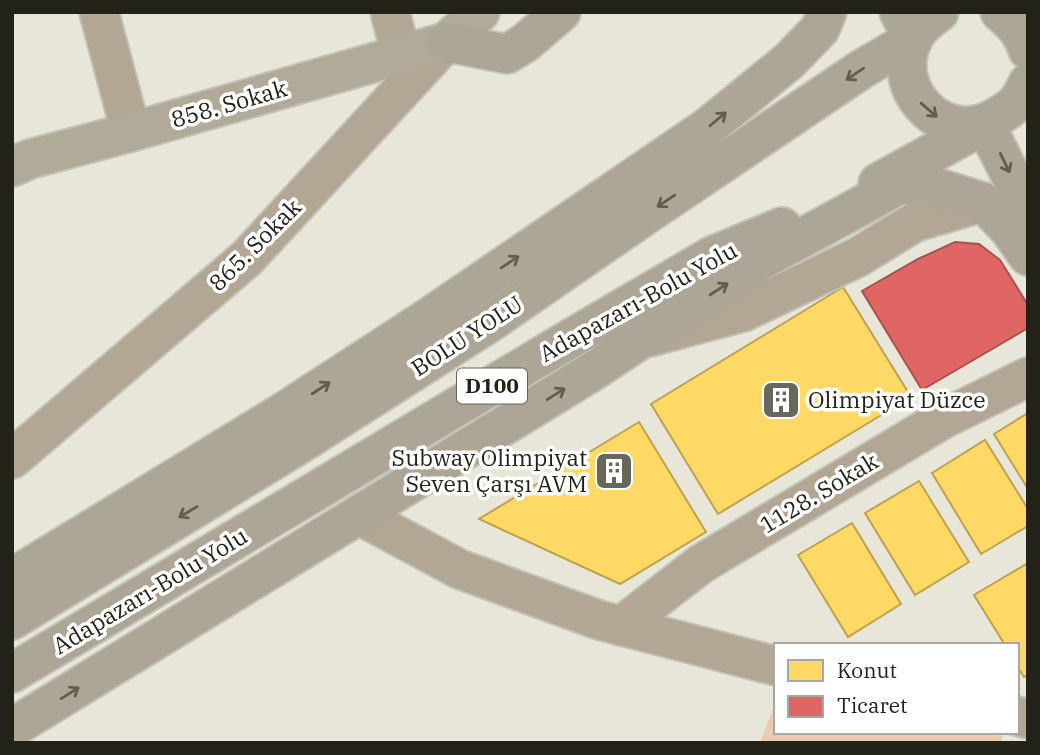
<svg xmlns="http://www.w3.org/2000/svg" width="1040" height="755" viewBox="0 0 1040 755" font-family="'IBM Plex Serif',serif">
<rect width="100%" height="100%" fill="#e8e6d8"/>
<!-- green -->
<polygon fill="#ebcab0" points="776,701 776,732 1003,732 1001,743 760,743"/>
<!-- homes -->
<g fill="#ffd966" stroke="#bda24f" stroke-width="2">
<polygon points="843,287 911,397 718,514 651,404"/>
<polygon points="1028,413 1028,489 994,434"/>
<polygon points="639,422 706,532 620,584 479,519"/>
<polygon points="985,440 1028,509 1028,526 981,554 932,473"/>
<polygon points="919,481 969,562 915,595 865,513"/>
<polygon points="852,523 901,604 848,637 798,555"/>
<polygon points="1028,563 1028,675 1024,677 1017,666 1017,645 1005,645 974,595"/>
</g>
<!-- shops -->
<polygon fill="#e06666" stroke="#a7524f" stroke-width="2" points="955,242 979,244 1000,260 1028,305 1028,328 922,390 862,291 918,259"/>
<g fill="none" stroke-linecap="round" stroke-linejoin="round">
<defs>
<g id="minor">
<polyline points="99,12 131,132"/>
<polyline points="390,12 401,54"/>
<polyline points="650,337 743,312 858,257 915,222 983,202"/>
<polyline points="12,459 247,258 446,42"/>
<polyline points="359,515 459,569 599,620 776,666"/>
<polyline points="621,626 701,564 943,419 1028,377"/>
<polyline points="1017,716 1028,719"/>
</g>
<polyline id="major" points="12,167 30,159 131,132 446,42 480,12"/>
<g id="highway">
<path d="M939,12C929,20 918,27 913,39C888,91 945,147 995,118C1014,107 1019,103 1028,83"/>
<path d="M1000,12C1013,23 1023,33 1028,50"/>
<polyline points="446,42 507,54 525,43 561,12"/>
<polyline points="985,124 1015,184 1028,201"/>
<polyline points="878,183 985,124"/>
<polyline points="12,578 282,413 428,318 708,127 789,61 820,29 827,12"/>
<polyline points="12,620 303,442 489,323 647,214 862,69 913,39 899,12"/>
<polyline points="12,673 570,339 712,256 782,227"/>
<polyline points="12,728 593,371 760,261 899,185 929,185 983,202 1009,229 1028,256"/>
</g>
</defs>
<!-- minor casing -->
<use href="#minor" stroke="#c3c2b7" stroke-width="42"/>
<!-- major casing -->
<use href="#major" stroke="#c3c2b7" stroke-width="42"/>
<!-- highway casing -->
<use href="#highway" stroke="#c3c2b7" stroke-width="42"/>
<!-- minor -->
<use href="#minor" stroke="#b2a694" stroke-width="38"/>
<!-- major -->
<use href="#major" stroke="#b2aa98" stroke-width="38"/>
<!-- highway -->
<use href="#highway" stroke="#ada595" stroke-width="38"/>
</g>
<!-- one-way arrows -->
<defs><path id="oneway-shaft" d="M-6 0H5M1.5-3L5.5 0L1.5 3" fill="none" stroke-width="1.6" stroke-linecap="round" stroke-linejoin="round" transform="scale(1.75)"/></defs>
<g stroke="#615d50">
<use href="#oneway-shaft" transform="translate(855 74) rotate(146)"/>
<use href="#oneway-shaft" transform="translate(929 110) rotate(41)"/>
<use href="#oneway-shaft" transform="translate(718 119) rotate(-40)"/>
<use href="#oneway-shaft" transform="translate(1005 163) rotate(64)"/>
<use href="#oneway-shaft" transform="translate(666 201) rotate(146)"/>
<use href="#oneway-shaft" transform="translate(510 262) rotate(-34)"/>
<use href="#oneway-shaft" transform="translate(719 289) rotate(-33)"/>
<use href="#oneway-shaft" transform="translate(321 388) rotate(-33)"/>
<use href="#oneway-shaft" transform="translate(556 394) rotate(-32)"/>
<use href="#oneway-shaft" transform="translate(188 512) rotate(149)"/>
<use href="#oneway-shaft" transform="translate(70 693) rotate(-32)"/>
</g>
<!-- icons -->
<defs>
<symbol id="building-square" viewBox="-11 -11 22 22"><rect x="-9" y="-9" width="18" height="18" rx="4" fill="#68675b" stroke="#fff"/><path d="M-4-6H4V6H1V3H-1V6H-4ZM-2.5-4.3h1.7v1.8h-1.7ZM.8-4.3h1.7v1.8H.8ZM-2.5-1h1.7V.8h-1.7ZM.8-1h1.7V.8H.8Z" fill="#fff"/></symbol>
</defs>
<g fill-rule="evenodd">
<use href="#building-square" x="759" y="378" width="44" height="44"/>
<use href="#building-square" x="592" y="449" width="44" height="44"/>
</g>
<g text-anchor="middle" stroke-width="7" stroke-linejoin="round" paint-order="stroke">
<!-- shield labels -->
<rect fill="#fff" stroke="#65645d" stroke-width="2" x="457" y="368.5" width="70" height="35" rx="5"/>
<g font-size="21" font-weight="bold" fill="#232218">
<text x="492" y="393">D100</text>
</g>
<!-- street labels -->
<g font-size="23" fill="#232218" stroke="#fff">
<text transform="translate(229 104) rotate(-16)" y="8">858. Sokak</text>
<text transform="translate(255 245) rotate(-45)" y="8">865. Sokak</text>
<text transform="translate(638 302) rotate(-29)" y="8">Adapazarı-Bolu Yolu</text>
<text transform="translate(467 336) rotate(-33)" y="8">BOLU YOLU</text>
<text transform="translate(819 493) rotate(-31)" y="8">1128. Sokak</text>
<text transform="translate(150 591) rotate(-31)" y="8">Adapazarı-Bolu Yolu</text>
</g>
<!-- poi labels -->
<g font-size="23" fill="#232218" stroke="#fff" text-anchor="start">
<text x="808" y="408">Olimpiyat Düzce</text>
<text x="587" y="466" text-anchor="end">Subway Olimpiyat<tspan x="587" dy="26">Seven Çarşı AVM</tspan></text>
</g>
</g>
<!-- border -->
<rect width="1040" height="755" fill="none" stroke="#232218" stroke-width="28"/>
<!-- legend -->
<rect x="774" y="643" width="245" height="91" fill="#ffffff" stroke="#a7a7a3" stroke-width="2"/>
<rect x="788" y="660" width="35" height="21" fill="#ffd966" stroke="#a7a7a3" stroke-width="2"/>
<text x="837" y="678" font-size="21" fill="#232218">Konut</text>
<rect x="788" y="696" width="35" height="21" fill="#e06666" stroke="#a7a7a3" stroke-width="2"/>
<text x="837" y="713" font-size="21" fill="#232218">Ticaret</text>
</svg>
